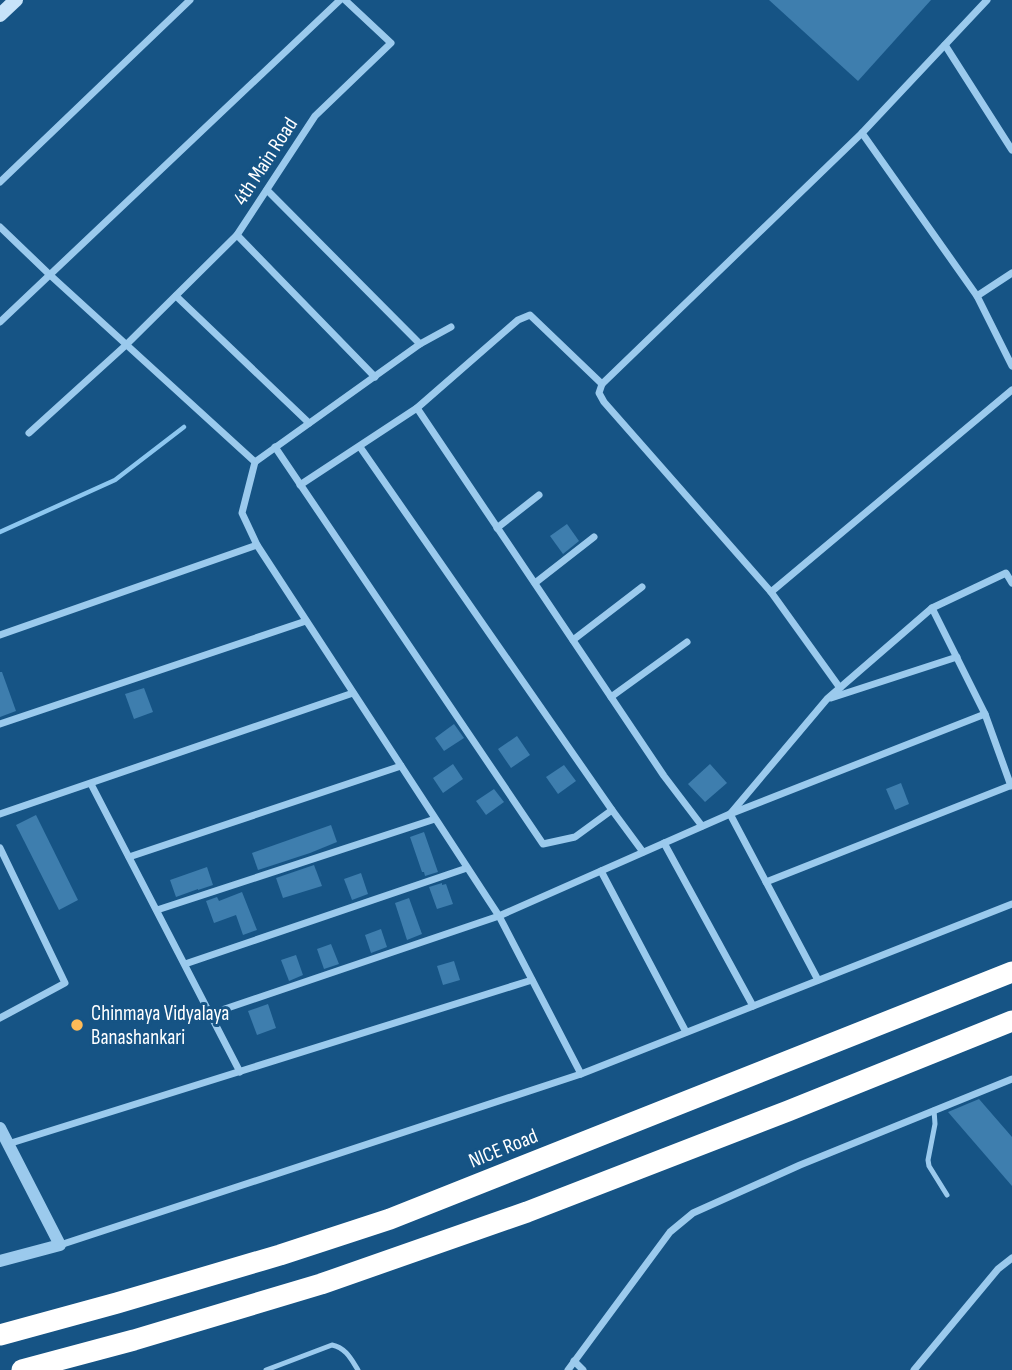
<svg xmlns="http://www.w3.org/2000/svg" width="1012" height="1370" viewBox="0 0 1012 1370" font-family="'Sofia Sans Condensed',sans-serif">
<rect width="100%" height="100%" fill="#165485"/>
<g fill="none" stroke-linecap="round" stroke-linejoin="round">
<!-- stream -->
<polyline stroke="#8dc7f0" stroke-width="4.5" points="0,532 115,480 184,427"/>
</g>
<!-- building -->
<g fill="#3e7eae">
<polygon points="769,0 931,0 858,81"/>
<polygon points="567,524 579,541 563,554 550,536"/>
<polygon points="0,672 2,672 16,711 0,717"/>
<polygon points="144,688 153,712 134,719 125,694"/>
<polygon points="454,724 464,738 444,751 435,738"/>
<polygon points="517,736 530,755 511,768 498,749"/>
<polygon points="453,764 463,779 443,793 433,778"/>
<polygon points="710,764 727,783 705,802 688,784"/>
<polygon points="564,765 576,781 558,794 546,777"/>
<polygon points="901,783 909,804 895,810 886,789"/>
<polygon points="494,789 504,802 486,815 476,801"/>
<polygon points="36,815 78,900 59,910 16,825"/>
<polygon points="331,825 337,842 310,853 258,870 252,853"/>
<polygon points="424,832 438,872 425,876 424,872 422,872 410,837"/>
<polygon points="314,865 322,886 283,898 276,878"/>
<polygon points="207,867 213,885 198,890 198,889 176,897 170,880"/>
<polygon points="361,873 368,894 352,900 344,879"/>
<polygon points="442,883 442,885 446,884 453,904 437,909 429,887"/>
<polygon points="242,892 257,930 243,935 236,915 214,923 206,901 217,897 219,901"/>
<polygon points="409,898 422,934 407,940 395,903"/>
<polygon points="381,929 387,947 371,953 365,935"/>
<polygon points="331,944 339,964 324,969 317,949"/>
<polygon points="296,955 303,975 289,981 281,960"/>
<polygon points="454,961 460,980 443,985 437,966"/>
<polygon points="268,1004 276,1028 257,1035 248,1011"/>
<polygon points="979,1099 1012,1137 1012,1186 948,1112"/>
</g>
<g fill="none" stroke-linecap="round" stroke-linejoin="round">
<!-- service -->
<g stroke="#9bcaed" stroke-width="5">
<polyline points="934,1110 935,1124 928,1160 929,1166 947,1195"/>
<path d="M266,1370L332,1345C346,1348 351,1359 358,1370"/>
</g>
<!-- minor -->
<g stroke="#9bcaed" stroke-width="7">
<polyline points="987,0 862,133 977,296 1012,366"/>
<polyline points="945,45 1012,150"/>
<polyline points="0,182 190,0"/>
<polyline points="0,227 50,275 255,462 242,513 257,545"/>
<polyline points="237,235 375,377"/>
<polyline points="176,296 309,423"/>
<polyline points="977,296 1012,273"/>
<polyline points="0,322 340,0"/>
<polyline points="420,344 451,327"/>
<polyline points="417,408 518,320 530,315 602,384"/>
<polyline points="29,433 126,345 237,235 315,116 391,43 345,0"/>
<polyline points="275,447 543,844 575,837 612,810 643,852"/>
<polyline points="360,447 612,810"/>
<polyline points="255,462 420,344 267,190"/>
<polyline points="300,485 417,408 664,776 702,826"/>
<polyline points="497,528 539,495"/>
<polyline points="535,583 594,537"/>
<polyline points="771,592 1012,390"/>
<polyline points="932,608 985,714 1011,786"/>
<polyline points="0,635 257,545 499,916 581,1074"/>
<polyline points="573,640 642,587"/>
<polyline points="840,688 771,592 604,402 599,393 602,384 862,133"/>
<polyline points="611,697 687,642"/>
<polyline points="831,698 957,657"/>
<polyline points="0,724 306,621"/>
<polyline points="91,784 240,1072"/>
<polyline points="731,813 827,699 932,608 1006,573 1012,583"/>
<polyline points="0,814 353,693"/>
<polyline points="730,814 818,980"/>
<polyline points="664,843 753,1006"/>
<polyline points="0,848 65,983 0,1018"/>
<polyline points="129,857 401,766"/>
<polyline points="601,871 686,1032"/>
<polyline points="766,882 1012,785"/>
<polyline points="157,910 435,819"/>
<polyline points="185,964 467,868"/>
<polyline points="210,1014 499,916 730,814 985,714"/>
<polyline points="8,1144 532,980"/>
<polyline points="60,1245 581,1074 1012,904"/>
<polyline points="574,1361 583,1370"/>
<polyline points="568,1370 670,1232 693,1213 800,1165 1012,1079"/>
<polyline points="914,1370 998,1269 1012,1258"/>
</g>
<!-- tertiary -->
<polyline stroke="#9bcaed" stroke-width="12" points="0,1128 60,1245 0,1261"/>
<!-- secondary -->
<polyline stroke="#c7e3f9" stroke-width="14" points="0,15 16,0"/>
<!-- motorway -->
<g stroke="#fff" stroke-width="21">
<polyline points="0,1335 117,1303 280,1255 390,1219 1012,972"/>
<polyline points="22,1370 134,1340 321,1284 527,1212 788,1111 1012,1021"/>
</g>
</g>
<!-- markers -->
<circle fill="#ffbb57" stroke="#165485" stroke-width="2.5" cx="77" cy="1025" r="7"/>
<g text-anchor="middle" stroke-width="6" stroke-linejoin="round" paint-order="stroke">
<!-- street labels -->
<g font-size="21" fill="#fff" stroke="#165485">
<text transform="translate(265 161) rotate(-57)" y="7">4th Main Road</text>
<text transform="translate(503 1148) rotate(-22)" y="7">NICE Road</text>
</g>
<!-- poi labels -->
<g font-size="21" fill="#fff" stroke="#165485" text-anchor="start">
<text x="91" y="1020">Chinmaya Vidyalaya<tspan x="91" dy="24">Banashankari</tspan></text>
</g>
</g>
</svg>
